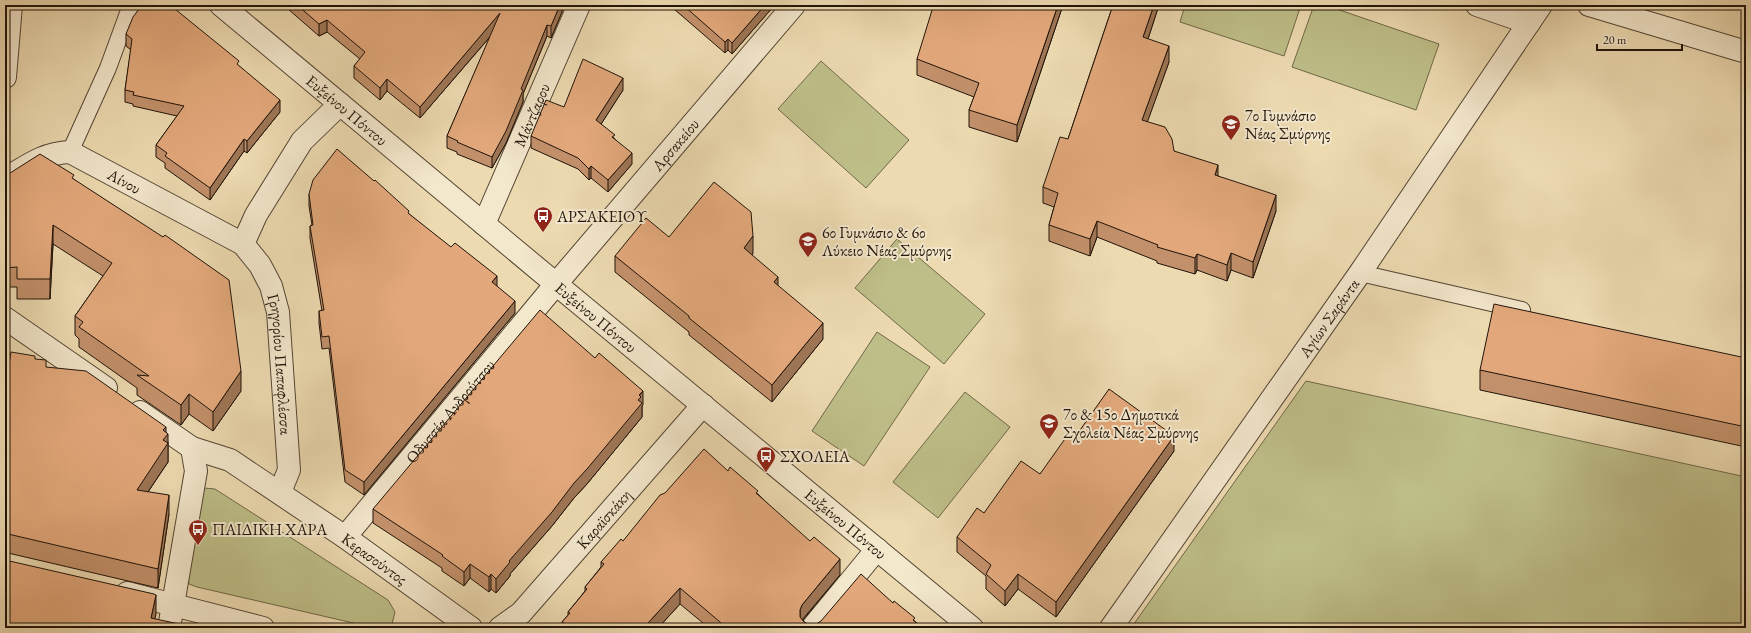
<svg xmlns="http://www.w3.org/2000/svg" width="1751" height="633" viewBox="0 0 1751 633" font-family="'EB Garamond',serif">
<rect width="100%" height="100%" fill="#eddab1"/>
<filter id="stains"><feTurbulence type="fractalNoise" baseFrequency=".005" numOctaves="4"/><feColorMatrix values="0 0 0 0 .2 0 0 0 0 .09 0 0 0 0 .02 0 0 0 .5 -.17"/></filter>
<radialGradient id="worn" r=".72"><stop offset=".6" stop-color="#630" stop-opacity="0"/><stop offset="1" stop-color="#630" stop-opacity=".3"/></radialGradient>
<!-- green -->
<g fill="#bebe88" stroke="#6f6848">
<polygon points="1185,5 1301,5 1284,56 1180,22"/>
<polygon points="1314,5 1325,5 1439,44 1416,110 1292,67"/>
<polygon points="821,61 909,140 866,188 778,109"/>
<polygon points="897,239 985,314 944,364 855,288"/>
<polygon points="877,332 930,367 864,466 812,431"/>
<polygon points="1306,381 1746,477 1746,628 1131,628"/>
<polygon points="965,392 1010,427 938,518 893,482"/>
<polygon points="204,488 215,489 388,600 395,612 392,624 383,628 375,628 197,587 189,584 188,577"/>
</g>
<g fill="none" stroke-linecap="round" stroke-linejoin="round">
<defs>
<g id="service">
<polyline points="70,152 108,68 131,5"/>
<polyline points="1360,273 1522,310"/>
</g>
<g id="minor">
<polyline points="1589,5 1746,52"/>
<polyline points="5,77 11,5"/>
<path id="s1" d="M5,179C27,166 43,153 70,152L243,244L260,265L271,286L278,312L289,470L280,492"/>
<path id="s2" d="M484,224L579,5"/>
<polyline points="243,244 256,215 302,141 340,104"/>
<polyline points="5,318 106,388"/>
<path id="s3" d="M140,412L192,448L230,460L345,537L471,628"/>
<path id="s4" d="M345,537L556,284L794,5"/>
<polyline points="127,593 263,628"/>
<polyline points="169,628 196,471 192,448"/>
<path id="s5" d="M500,628L521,613L703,405"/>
<polyline points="812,628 877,549"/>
<path id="s6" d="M1111,628L1360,273L1541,5"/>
</g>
<g id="tertiary">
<path id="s7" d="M221,5L556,284L972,628"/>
<polyline points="1477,5 1529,23"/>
</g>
</defs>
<!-- service casing -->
<use href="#service" stroke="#534533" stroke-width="18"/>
<!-- minor casing -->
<use href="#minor" stroke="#534533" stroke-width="24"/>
<!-- tertiary casing -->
<use href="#tertiary" stroke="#534533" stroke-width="24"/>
<!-- service -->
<use href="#service" stroke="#f3e7cc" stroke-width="16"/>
<!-- minor -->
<use href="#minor" stroke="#f3e7cc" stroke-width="22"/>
<!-- tertiary -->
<use href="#tertiary" stroke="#f3e7cc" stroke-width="22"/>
</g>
<!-- wall -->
<g fill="#c2906a" stroke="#201309">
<polygon points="287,5 562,5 562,12 551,38 547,36 523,94 523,102 506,143 492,168 457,154 457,152 447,148 447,136 490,37 420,118 387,91 380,100 354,78 354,66 360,59 327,32 319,36 288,9 288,6"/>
<polygon points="666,5 777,5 774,8 773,7 732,54 728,50 725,53 674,9"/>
<polygon points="1063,5 1017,142 969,127 969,110 974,97 917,75 917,59 963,7"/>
<polygon points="1113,5 1159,5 1148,39 1169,62 1147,122 1174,151 1218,176 1276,211 1253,278 1231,270 1227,281 1197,270 1195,274 1157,263 1157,261 1097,237 1090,256 1049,241 1049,225 1054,207 1043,203 1043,187 1068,139"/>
<polygon points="126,34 239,66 280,112 247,153 244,151 210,200 165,168 165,163 156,157 156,145 177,116 133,106 133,104 125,102 125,90 131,50 126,46"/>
<polygon points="623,90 601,124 615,139 632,164 608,192 591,178 589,180 578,169 531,148 531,136 564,107"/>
<polygon points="74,179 241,391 213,431 189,414 181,425 137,395 137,388 79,347 79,339 75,335 75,316 103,276 53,244 50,299 17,299 17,287 5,287 5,209"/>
<polygon points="309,194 409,214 497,286 515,313 364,495 345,482 329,348 322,349 319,323 319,311 322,311 310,238 310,226 312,225 309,206"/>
<polygon points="669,237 753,253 752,255 823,339 772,402 689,335 689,332 615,272 615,256"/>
<polygon points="1746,358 1746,447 1480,390 1480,370"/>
<polygon points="35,359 46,367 166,432 168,443 168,462 148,492 169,514 158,588 8,553 5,553 5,369 9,364"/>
<polygon points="643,405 642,406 642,417 587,484 574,498 552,526 510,574 510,576 496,593 491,589 489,592 470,578 464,586 442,571 442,568 373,523 373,509"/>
<polygon points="1073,440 1174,451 1056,617 1018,589 1005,606 986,589 986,576 957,552 957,537 984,513 1040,474"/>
<polygon points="728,471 758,494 840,575 803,620 804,622 810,625 816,624 893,603 923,628 709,628 680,604 658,628 562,628 562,622 568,615 568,612 585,591 585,587 601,567 601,562 623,541"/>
</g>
<!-- shaded-wall -->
<g fill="#9e7656" stroke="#201309">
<polygon points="560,5 562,5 562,12 551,38 551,26"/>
<polygon points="765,5 773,5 773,7 732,54 732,43"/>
<polygon points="1058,5 1063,5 1017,142 1017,125"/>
<polygon points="1154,5 1159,5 1143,54 1143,37"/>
<polygon points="500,13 500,25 420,118 420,107"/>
<polygon points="327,20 327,32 319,36 319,24"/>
<polygon points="547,25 547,36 523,94 523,102 506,143 492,168 492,157"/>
<polygon points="728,39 728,50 725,53 725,42"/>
<polygon points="1169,46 1169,62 1142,137 1142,120"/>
<polygon points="623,78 623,90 596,132 596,120"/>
<polygon points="387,79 387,91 380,100 380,88"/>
<polygon points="280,100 280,112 247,153 247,141"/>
<polygon points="244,139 244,151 210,200 210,188"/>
<polygon points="632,153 632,164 608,192 608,180"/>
<polygon points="1218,165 1218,181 1215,175"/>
<polygon points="591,166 591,178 589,180 589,169"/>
<polygon points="1276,195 1276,211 1253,278 1253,262"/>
<polygon points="1097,221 1097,237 1090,256 1090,239"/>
<polygon points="53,225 53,244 50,299 50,279"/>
<polygon points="753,236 753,253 744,264 744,248"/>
<polygon points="1231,253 1231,270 1227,281 1227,265"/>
<polygon points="1197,254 1197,270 1195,274 1195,258"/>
<polygon points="497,276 497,288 492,282"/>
<polygon points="778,277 778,293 774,282"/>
<polygon points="515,301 515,313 364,495 364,482"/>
<polygon points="823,323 823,339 772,402 772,385"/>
<polygon points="241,371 241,391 213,431 213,412"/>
<polygon points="643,391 643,405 642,406 642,417 587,484 574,498 552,526 510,574 510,576 496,593 496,579 509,561"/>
<polygon points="189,394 189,414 181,425 181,405"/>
<polygon points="166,427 166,436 168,434 168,462 137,508 137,490 163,430"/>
<polygon points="1174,436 1174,451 1056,617 1056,602"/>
<polygon points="169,495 169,514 158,588 158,569"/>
<polygon points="840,559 840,575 802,620 800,626 800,610 802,605"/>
<polygon points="470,564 470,578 464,586 464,572"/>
<polygon points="491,574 491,589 489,592 489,577"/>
<polygon points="1018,574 1018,589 1005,606 1005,591"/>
<polygon points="680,588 680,604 658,628 648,628 648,623"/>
<polygon points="156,595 156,614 153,628 151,618"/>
</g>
<!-- building -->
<g fill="#e2a87b" stroke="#201309">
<polygon points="142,5 170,5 239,61 237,64 280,100 247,141 244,139 210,188 165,156 167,153 156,145 184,106 133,95 134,92 125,90 132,39 126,34 133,17"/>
<polygon points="297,5 560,5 551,26 547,25 521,89 523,90 506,131 492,157 457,142 458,141 447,136 500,13 420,107 387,79 380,88 354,66 365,52 327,20 319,24"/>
<polygon points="683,5 765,5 732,43 728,39 725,42"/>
<polygon points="938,5 958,5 963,7 964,5 1058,5 1017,125 969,110 979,83 917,59 933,7"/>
<polygon points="1113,5 1154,5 1143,37 1169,46 1142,120 1165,127 1172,139 1174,151 1218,165 1215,175 1276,195 1253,262 1231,253 1227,265 1197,254 1195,258 1157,247 1158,245 1097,221 1090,239 1049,225 1058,193 1043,187 1060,137 1068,139"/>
<polygon points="583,59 623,78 596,120 615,135 612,137 632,153 608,180 591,166 589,169 578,158 531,136 546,100 564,107"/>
<polygon points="337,149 374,181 375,180 409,211 408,213 451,247 455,243 497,276 492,282 515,301 364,482 345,470 329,336 322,337 319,311 324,310 310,226 313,225 309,194 313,180"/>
<polygon points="40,154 74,175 72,178 163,237 165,235 229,280 241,371 213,412 189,394 181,405 137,375 149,376 79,327 83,322 75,316 112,263 53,225 50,279 17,279 17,267 5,268 5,209 7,175"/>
<polygon points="714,182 751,212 753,236 744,248 778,277 774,282 823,323 772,385 689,318 689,316 615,256 646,218 669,237"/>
<polygon points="1494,304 1746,358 1746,427 1480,370"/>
<polygon points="540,310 595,358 599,353 643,391 639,395 641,397 638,400 642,403 587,469 574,483 552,512 509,561 510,562 496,579 491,574 489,577 470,564 464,572 442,556 443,555 373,509"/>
<polygon points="11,352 35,356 35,359 46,360 46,367 86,371 166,427 163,430 168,434 163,440 168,443 137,490 169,495 158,569 8,534 5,535 5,369 6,364 9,364"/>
<polygon points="1109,389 1174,436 1056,602 1018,574 1005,591 986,574 991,565 957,537 977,508 984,513 1021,461 1040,474 1067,436 1073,440"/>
<polygon points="704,449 728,471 730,467 758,491 756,493 810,541 814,537 840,559 802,605 800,610 800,617 804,622 810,625 816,624 821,621 861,574 893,603 894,601 915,618 913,620 923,628 727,628 680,588 648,623 655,628 563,628 566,624 562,622 570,613 568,612 587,589 585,587 604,564 601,562 621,539 623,541 660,495 665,493"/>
<polygon points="5,560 154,594 156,595 151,618 198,628 5,628"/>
</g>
<!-- icons -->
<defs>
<symbol id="school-pin" viewBox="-11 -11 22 30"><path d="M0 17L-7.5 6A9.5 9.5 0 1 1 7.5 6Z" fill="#8f2418" stroke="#f3e7cc"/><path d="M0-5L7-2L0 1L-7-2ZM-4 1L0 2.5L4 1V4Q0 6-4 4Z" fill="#fff"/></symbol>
<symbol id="bus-pin" viewBox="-11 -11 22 30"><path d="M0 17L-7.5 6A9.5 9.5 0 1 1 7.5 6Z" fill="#8f2418" stroke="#f3e7cc"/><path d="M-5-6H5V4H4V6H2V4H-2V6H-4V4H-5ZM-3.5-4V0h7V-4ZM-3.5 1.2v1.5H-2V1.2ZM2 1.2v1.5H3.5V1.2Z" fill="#fff"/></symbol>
</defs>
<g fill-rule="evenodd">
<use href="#school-pin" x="1220" y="113" width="22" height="30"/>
<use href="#bus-pin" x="532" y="205" width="22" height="30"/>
<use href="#school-pin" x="797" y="230" width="22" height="30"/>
<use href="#school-pin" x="1038" y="412" width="22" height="30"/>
<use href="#bus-pin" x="755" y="445" width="22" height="30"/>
<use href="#bus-pin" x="187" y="518" width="22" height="30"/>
</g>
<g text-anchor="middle" stroke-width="4" stroke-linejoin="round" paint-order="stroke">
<!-- street labels -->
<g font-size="16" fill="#201309" stroke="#f3e7cc">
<text dy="6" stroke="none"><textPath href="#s7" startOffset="164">Ευξείνου Πόντου</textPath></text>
<text dy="6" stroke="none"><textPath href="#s2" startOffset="119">Μάντζαρου</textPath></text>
<text dy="6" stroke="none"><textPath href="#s4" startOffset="513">Αρσακείου</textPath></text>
<text dy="6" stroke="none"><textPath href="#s1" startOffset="133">Αίνου</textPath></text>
<text dy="6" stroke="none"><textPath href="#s7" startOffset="488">Ευξείνου Πόντου</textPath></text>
<text dy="6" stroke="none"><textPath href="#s6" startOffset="379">Αγίων Σαράντα</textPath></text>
<text dy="6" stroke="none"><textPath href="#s1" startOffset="397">Γρηγορίου Παπαφλέσσα</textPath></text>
<text dy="6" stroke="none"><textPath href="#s4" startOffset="164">Οδυσσέα Ανδρούτσου</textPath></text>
<text dy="6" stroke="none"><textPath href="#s5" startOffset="151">Καραϊσκάκη</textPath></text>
<text dy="6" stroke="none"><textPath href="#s7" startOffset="812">Ευξείνου Πόντου</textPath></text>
<text dy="6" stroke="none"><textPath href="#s3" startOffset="278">Κερασούντος</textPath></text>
</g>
<!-- poi labels -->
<g font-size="16" fill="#201309" stroke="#f3e7cc" text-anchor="start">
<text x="1245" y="121">7ο Γυμνάσιο<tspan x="1245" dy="18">Νέας Σμύρνης</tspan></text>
<text x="557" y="222">ΑΡΣΑΚΕΙΟΥ</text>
<text x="822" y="238">6ο Γυμνάσιο &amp; 6ο<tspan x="822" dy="18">Λύκειο Νέας Σμύρνης</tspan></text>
<text x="1063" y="420">7ο &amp; 15ο Δημοτικά<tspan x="1063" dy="18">Σχολεία Νέας Σμύρνης</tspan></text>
<text x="780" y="462">ΣΧΟΛΕΙΑ</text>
<text x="212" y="535">ΠΑΙΔΙΚΗ ΧΑΡΑ</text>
</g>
</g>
<!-- margin -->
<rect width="1751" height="633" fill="none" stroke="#eddab1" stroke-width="20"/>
<rect x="6" y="6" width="1739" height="621" fill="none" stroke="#201309" stroke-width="2"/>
<rect x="10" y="10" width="1731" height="613" fill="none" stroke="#201309"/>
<!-- scale -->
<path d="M1597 44v6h85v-6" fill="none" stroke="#201309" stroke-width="2"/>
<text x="1603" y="44" font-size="12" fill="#201309" stroke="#f3e7cc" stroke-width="3" paint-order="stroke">20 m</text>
<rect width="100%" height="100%" filter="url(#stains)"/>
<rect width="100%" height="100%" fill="url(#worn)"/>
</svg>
